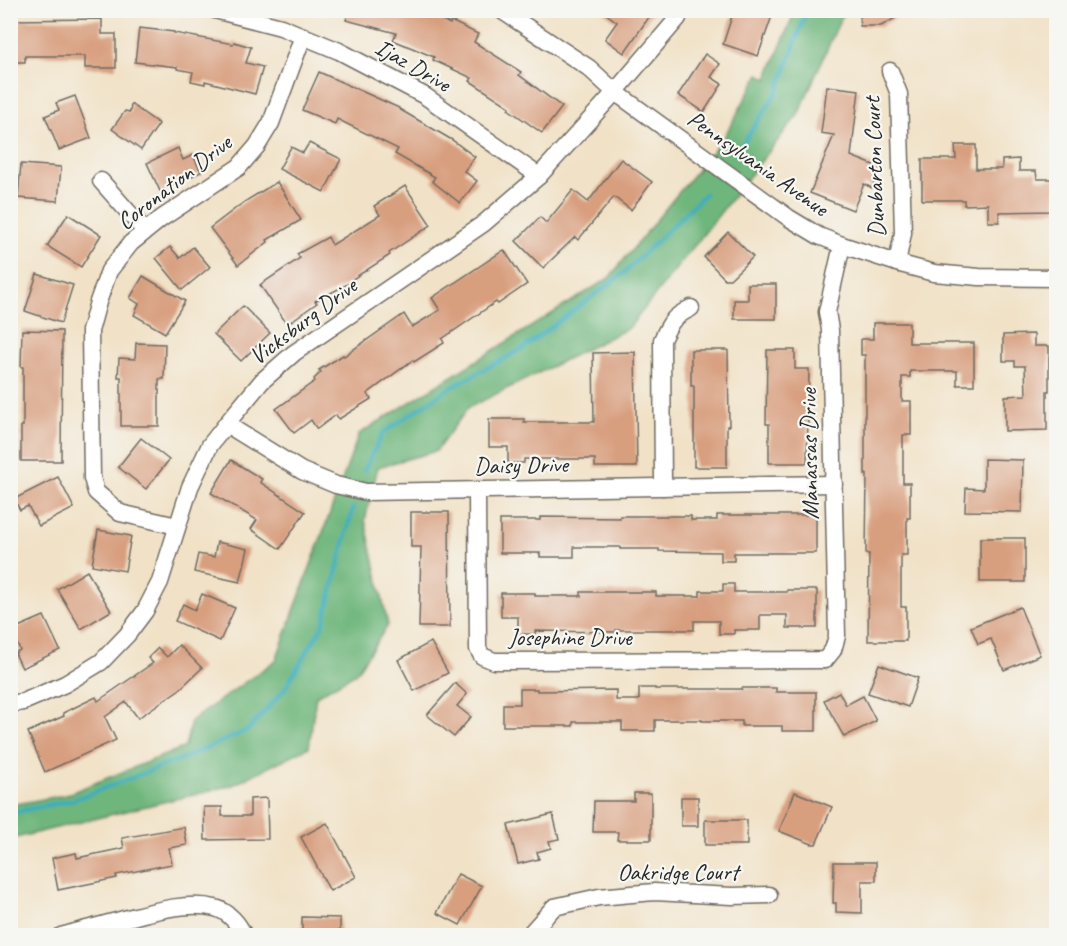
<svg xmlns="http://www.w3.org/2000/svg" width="1067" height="946" viewBox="0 0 1067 946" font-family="Caveat,sans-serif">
<rect width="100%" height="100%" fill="#f6f6f2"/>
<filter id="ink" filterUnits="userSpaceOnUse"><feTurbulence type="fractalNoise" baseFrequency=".0167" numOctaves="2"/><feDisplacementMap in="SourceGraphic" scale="12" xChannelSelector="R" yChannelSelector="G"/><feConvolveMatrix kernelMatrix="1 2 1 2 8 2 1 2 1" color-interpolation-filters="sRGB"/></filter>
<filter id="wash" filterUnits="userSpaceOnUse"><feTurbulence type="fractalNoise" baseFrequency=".008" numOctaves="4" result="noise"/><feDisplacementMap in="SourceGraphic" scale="24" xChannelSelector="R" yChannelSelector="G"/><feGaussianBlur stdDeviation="1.35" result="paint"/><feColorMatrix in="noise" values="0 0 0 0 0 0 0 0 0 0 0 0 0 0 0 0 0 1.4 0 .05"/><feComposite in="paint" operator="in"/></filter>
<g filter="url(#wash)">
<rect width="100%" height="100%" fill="#f1e2c7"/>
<!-- forest -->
<polygon fill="#6eb67c" stroke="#4c7054" stroke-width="1.5" points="795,11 844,11 798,115 629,328 468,408 436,451 378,467 365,520 388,625 356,673 316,696 309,747 233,785 11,839 10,805 65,795 185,747 191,721 276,660 359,434 609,278 724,137 759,74 767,79"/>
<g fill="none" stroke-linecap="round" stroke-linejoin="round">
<!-- stream -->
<g stroke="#3dadb9" stroke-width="4.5">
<polyline points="736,154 778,91 807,10"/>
<polyline points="364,470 383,433 448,389 522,349 624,273 705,194"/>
<polyline points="10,813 73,800 189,756 248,730 284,690 323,625 353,508"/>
</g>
</g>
<g id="blocks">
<!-- building -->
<g fill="#d89f7f">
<polygon points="349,10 419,10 450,24 451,21 478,34 474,42 521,72 519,75 562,107 542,133 508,109 510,107 470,81 472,78 433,60 434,57 393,40 396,33 346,20"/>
<polygon points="601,10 654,10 624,53 605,39 617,22"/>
<polygon points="734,10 757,10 772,16 758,56 723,44"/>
<polygon points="860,10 910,10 881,26 860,26"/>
<polygon points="102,19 102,34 116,34 116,68 85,68 85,56 25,56 25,62 10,62 10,20"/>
<polygon points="139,28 174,32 174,33 233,44 234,42 251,47 246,63 263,67 255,94 205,81 205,84 191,81 193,72 177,69 177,67 135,62"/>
<polygon points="705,54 720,64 711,77 722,84 704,112 678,95"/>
<polygon points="319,72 399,108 399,109 452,140 475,157 464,171 477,181 460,203 432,181 435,177 395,154 398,149 337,119 335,124 302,110"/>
<polygon points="827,86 859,90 851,156 881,168 872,188 864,184 853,210 810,193 834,135 821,133"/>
<polygon points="75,96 91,138 59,150 45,116 59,110 56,103"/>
<polygon points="131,104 159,124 141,150 112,129 125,111 130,112"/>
<polygon points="309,143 341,159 324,192 279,169 291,147 303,153"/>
<polygon points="955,145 976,145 976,169 1002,169 1002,160 1019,159 1019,171 1036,171 1037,179 1056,179 1056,211 999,212 999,222 988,222 988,204 964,205 964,200 922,200 922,159 956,159"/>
<polygon points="178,148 183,160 193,155 201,172 160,191 147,163"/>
<polygon points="621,159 652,182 631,210 614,197 578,240 575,237 543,268 516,241 540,217 546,223 573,190 588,202"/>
<polygon points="21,164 61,167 58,201 18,198"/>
<polygon points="277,182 301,220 267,240 268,242 238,265 210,228 244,202"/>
<polygon points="405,186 431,225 389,253 390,255 351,280 352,282 315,301 317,303 287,324 260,285 300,258 297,254 328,237 332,245 380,215 374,206"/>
<polygon points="68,214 101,235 81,267 47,246"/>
<polygon points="728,232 753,257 730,279 725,279 704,257"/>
<polygon points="170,247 180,258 193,247 210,267 182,290 156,258"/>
<polygon points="504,250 527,284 498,304 496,302 442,339 444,343 414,362 413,360 367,394 371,399 339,419 336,415 317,429 311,420 294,433 276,409 315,381 314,379 321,372 319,370 343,355 344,356 404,314 412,327 440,310 432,298"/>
<polygon points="37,274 73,285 61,323 25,311"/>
<polygon points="143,276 185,301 165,333 134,315 139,304 130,298"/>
<polygon points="748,284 776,284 776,319 734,319 734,300 748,300"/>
<polygon points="243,306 270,333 241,361 214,334"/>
<polygon points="873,323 909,323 909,343 974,343 974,385 957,385 957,371 910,371 910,377 902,377 902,401 911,401 911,435 903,435 903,483 910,483 910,518 907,518 907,555 901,555 901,607 906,607 906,641 868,641 869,554 866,554 867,474 865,475 865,355 861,355 861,339 873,339"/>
<polygon points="22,330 62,331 61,461 21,461 21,426 23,426 23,367 21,367"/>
<polygon points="1034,334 1034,346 1049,346 1049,391 1047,391 1047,430 1005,431 1005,396 1026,395 1025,366 1015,366 1015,361 1003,361 1003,335"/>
<polygon points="136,343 165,344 164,379 159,379 159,426 121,426 121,377 118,377 119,358 135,359"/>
<polygon points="691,350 728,350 729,426 727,426 727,467 694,467 694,386 691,386"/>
<polygon points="767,350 795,350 795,369 809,369 807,463 769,463 769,424 766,424"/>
<polygon points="635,352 637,467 595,467 595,459 524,459 524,463 508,463 508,447 489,447 489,419 524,419 524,422 594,422 593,353"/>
<polygon points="141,438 169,460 146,489 118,467"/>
<polygon points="984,459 1023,460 1022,512 965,511 966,488 984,489"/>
<polygon points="231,460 262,479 260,482 305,512 280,549 251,529 257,520 211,493"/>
<polygon points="58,477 74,508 39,526 28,506 20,510 14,499"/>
<polygon points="411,512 449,512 450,627 419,627 421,547 411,547"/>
<polygon points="717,515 816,515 816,553 734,553 734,561 721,561 721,552 659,551 659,549 620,549 620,547 574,547 574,557 540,557 540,553 500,553 500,520 540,520 540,517 620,518 620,516 691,516 691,520 717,520"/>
<polygon points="98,530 131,536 125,571 92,565"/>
<rect x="980" y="538" width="45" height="44"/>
<polygon points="217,542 248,549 240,582 194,572 198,554 214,557"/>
<polygon points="87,571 111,611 81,629 57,589"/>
<polygon points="723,584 734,584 734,592 787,592 787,590 817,590 817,628 787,628 787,615 760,615 760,630 734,630 734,634 719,634 719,621 694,621 694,630 616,630 616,632 535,631 535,634 518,634 518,617 501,617 501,593 535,593 535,596 581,596 581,592 656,592 656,596 700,596 700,591 723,591"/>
<polygon points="202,594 235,608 220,641 175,621 183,604 195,610"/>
<polygon points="1020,607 1040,655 1004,670 991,639 978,644 971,627"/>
<polygon points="44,616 60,650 22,668 15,653 20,650 11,630"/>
<polygon points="431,642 448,673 414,691 398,660"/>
<polygon points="179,645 202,668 180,689 138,718 126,702 105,717 116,740 45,772 28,732 64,716 63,713 96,697 98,701 153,663 148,658 158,648 167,657"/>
<polygon points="879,664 918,678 908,707 868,693"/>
<polygon points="455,683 467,694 457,706 471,717 454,737 427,715"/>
<polygon points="639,688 655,688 655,689 742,689 742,688 776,688 776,692 816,692 816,731 782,731 782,726 742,726 742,721 702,721 702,720 655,720 655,731 622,731 622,722 573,722 573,726 503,726 503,704 520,704 520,689 537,689 537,691 616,690 616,700 639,700"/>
<polygon points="839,692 846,705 863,696 876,721 844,737 824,700"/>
<polygon points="795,792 832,807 816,844 812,844 779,831"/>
<polygon points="634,793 651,793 651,840 617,840 618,832 593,832 594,801 634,801"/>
<rect x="681" y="797" width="17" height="29"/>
<polygon points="267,798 268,839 205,840 204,807 222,807 222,816 250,816 250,799"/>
<polygon points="553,814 559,839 549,841 551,848 537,852 539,859 518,864 508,825"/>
<rect x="705" y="820" width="42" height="25"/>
<polygon points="327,823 356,877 330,891 301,837"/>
<polygon points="184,827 187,845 169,848 172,864 116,875 117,878 58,890 52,858 76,853 77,858 124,848 122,838"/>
<polygon points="834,862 876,862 876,881 862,881 862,913 836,912 836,903 833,903"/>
<polygon points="458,874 482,886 460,925 437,913"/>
<polygon points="302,917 340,918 340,936 302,936"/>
</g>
</g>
</g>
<g filter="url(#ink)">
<use href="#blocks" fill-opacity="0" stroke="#706b62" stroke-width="1.5"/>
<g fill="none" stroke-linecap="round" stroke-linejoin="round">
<defs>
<g id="minor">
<polyline points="215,10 281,27 339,51 425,96 539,176"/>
<polyline points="501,10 589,68 615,92 789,218 819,236 842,245 897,263 934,273 979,277 1056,278"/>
<polyline points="890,71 899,94 903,233 897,263"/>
<polyline points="101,181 145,231"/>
<polyline points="226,424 302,471 336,485 366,492 834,484"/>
<path d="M663,487L662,340C670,322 673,317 691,308"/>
<polyline points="477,490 478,649 482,656 494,661 825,660 833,650 837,636 830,330 827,312 842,245"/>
<polyline points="177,526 120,513 96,492 92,478 90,331 98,302 109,271 131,243 162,218 239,167 257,146 271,123 303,36"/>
<polyline points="10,704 23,702 65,684 101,662 127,635 145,611 160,582 190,487 210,445 232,417 262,381 294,353 483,224 539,176 615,92 678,18 681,10"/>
<path d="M61,936C82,930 103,925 124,919C151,912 187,901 215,908C228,911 239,924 244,936"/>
<polyline points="528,936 554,907 599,897 654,892 732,896 769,895"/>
</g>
</defs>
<!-- minor casing -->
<use href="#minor" stroke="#706b62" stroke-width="19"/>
<!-- minor -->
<use href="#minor" stroke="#fff" stroke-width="16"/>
</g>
</g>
<g text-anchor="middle" stroke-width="4.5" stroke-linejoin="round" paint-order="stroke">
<!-- street labels -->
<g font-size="24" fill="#2b2b2b" stroke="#f6f6f2">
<text transform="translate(413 65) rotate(30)" y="8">Ijaz Drive</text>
<text transform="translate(758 163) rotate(35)" y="8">Pennsylvania Avenue</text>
<text transform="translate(874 167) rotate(-92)" y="8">Dunbarton Court</text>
<text transform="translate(174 182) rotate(-38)" y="8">Coronation Drive</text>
<text transform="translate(303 321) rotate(-37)" y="8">Vicksburg Drive</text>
<text transform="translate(809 454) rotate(-91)" y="8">Manassas Drive</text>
<text transform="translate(521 465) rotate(-1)" y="8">Daisy Drive</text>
<text x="570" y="645">Josephine Drive</text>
<text x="678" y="880">Oakridge Court</text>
</g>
</g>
<!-- margin -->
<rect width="1067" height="946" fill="none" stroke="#f6f6f2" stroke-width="36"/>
</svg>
